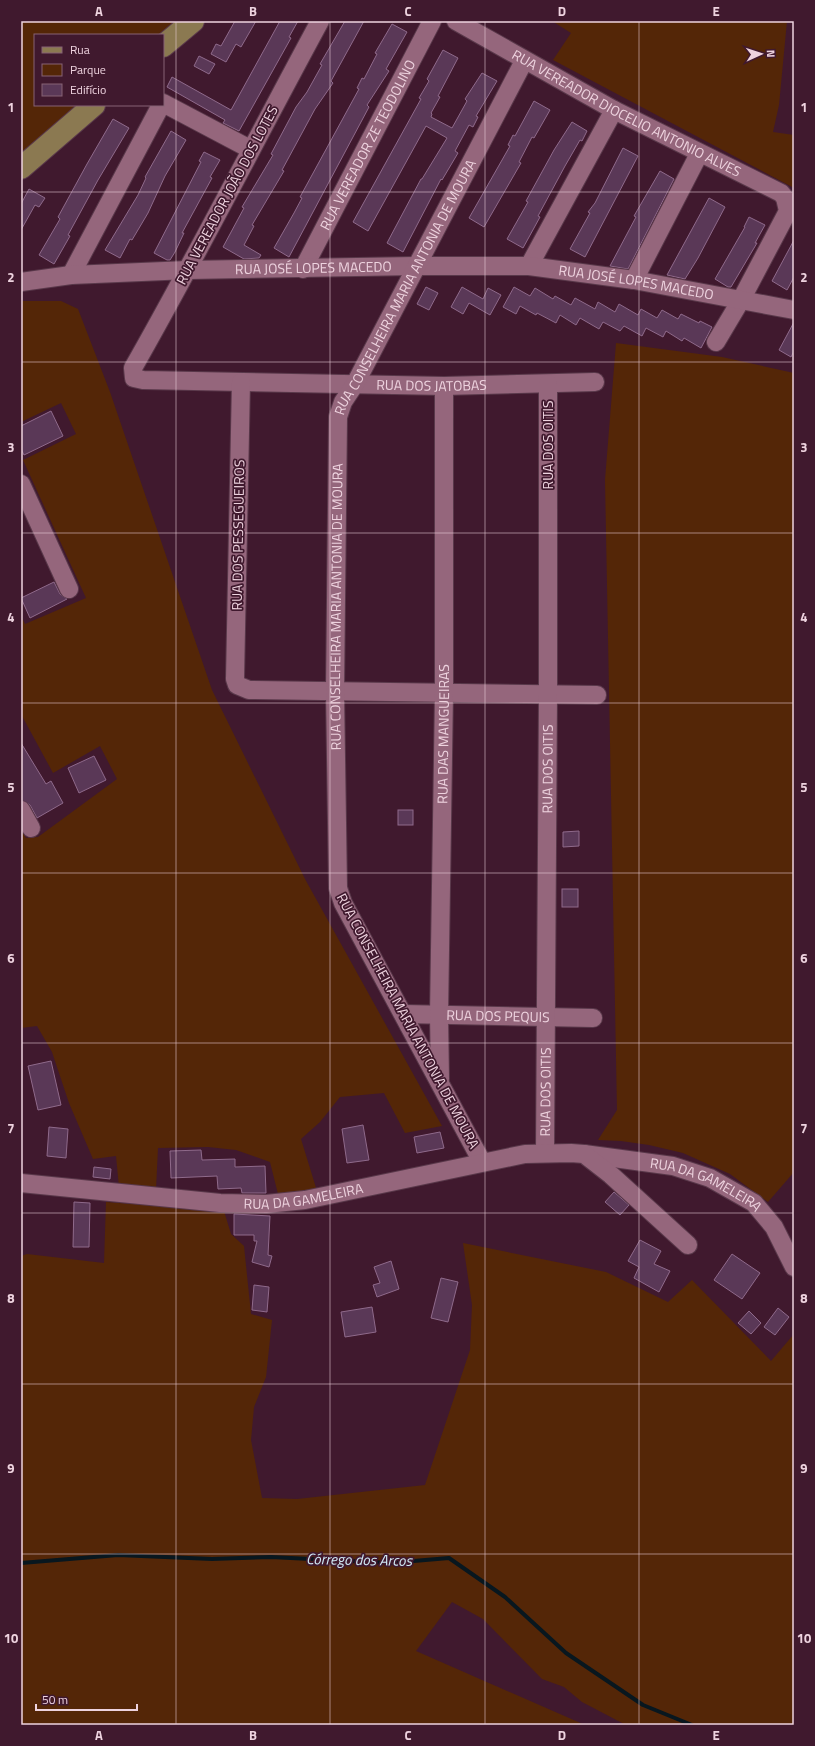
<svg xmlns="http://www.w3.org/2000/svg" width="815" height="1746" viewBox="0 0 815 1746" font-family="'Titillium Web',sans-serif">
<rect width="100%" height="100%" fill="#40192e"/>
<!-- green -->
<g fill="#542607">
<polygon points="21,21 186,21 163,35 35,35 35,105 84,105 21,157"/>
<polygon points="552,21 787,21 779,105 773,132 794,135 794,188 553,60 571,33"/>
<polygon points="21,301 61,301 78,309 110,392 212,690 305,879 442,1126 405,1133 384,1093 340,1097 320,1122 301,1139 317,1191 278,1194 270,1162 236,1150 208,1147 158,1148 156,1189 119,1187 116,1156 93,1159 69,1103 52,1052 37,1026 21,1028 21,830 26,838 38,837 117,779 100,746 53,773 21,714 21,616 25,624 86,598 23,460 76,434 61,403 21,422"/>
<polygon points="616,343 722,357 794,373 794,1172 768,1202 730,1174 683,1153 649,1145 621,1141 598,1140 617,1110 605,480"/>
<polygon points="106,1202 224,1211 231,1234 244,1246 251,1314 272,1320 266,1377 254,1407 251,1440 262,1498 297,1499 425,1485 470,1350 472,1305 463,1243 606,1272 668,1302 692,1280 771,1361 794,1334 794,1725 626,1725 582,1702 564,1687 542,1679 483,1619 452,1602 416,1651 585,1725 21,1725 21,1256 27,1254 104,1263"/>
</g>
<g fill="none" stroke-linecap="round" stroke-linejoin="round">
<!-- stream -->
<polyline stroke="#08171f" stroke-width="4" points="21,1563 118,1555 212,1559 271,1557 390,1563 449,1558 505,1597 566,1653 643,1705 692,1725"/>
</g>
<!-- building -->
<g fill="#5a3857" stroke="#8f6a8b">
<polygon points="235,21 256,21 241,47 236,44 226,62 211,54 216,44 221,46"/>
<polygon points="280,21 298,21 289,37 291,38 239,131 223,123 225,120 167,87 172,77 231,110"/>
<polygon points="345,21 364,21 331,81 333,83 315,109 282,170 284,171 252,225 254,226 244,245 261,255 259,258 244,259 223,247 244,208 242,207 273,155 271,154 296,107 307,92 322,65 320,64"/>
<polygon points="392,24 407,32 386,69 389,71 367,105 369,107 289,257 274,248 294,213 302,198 300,197 359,89 357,88 362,78 364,79 377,54 375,53"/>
<polygon points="443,50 458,58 438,96 440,97 431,113 432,114 431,117 452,128 467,101 465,99 482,73 497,81 476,116 478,117 473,127 469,125 455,151 458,153 442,180 441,179 403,252 387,243 421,179 422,179 447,138 426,126 368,231 353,222 421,99 419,98 429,81 427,79"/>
<polygon points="199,56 215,64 209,74 194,66"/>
<polygon points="534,101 550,110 534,138 532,137 519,162 521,163 484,227 469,218 510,146 508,145 513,135 515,136"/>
<polygon points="113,119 129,128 98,180 68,235 70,236 54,264 39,255 60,219 58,217 87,164"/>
<polygon points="572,122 587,131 582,141 580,140 565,166 538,216 540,217 523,248 507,239 528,202 526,201 554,150"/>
<polygon points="171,131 186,140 165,176 148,213 132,240 130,239 120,258 105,250 138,195 146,178 145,177"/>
<polygon points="623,148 638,156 585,257 570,249 590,213 588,212 595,203"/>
<polygon points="204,152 220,160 210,177 212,178 182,233 184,233 175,252 170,260 167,260 154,253 201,162 199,161"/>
<polygon points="660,171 674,179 628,269 610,266 636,217 634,216"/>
<polygon points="29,189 45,198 39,207 35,205 21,230 21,204"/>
<polygon points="709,198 725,207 698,258 685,279 667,275"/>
<polygon points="749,217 765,225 755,243 757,243 731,287 728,287 715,279 745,227 744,227"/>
<polygon points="794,240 794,277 787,290 772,281"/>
<polygon points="426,287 438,293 429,310 417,304"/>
<polygon points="462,287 483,299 488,288 501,295 490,315 469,303 463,314 451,307"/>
<polygon points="514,287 530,296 535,288 553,299 555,296 571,305 575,298 595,309 598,302 615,312 619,304 638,315 641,309 657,318 662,310 678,319 681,314 699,323 700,321 712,327 701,348 684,338 682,341 666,331 663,337 646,328 642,336 624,326 620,331 603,322 599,329 580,318 576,325 560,315 556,323 537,313 536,315 520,306 516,314 503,307"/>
<polygon points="794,322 794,351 791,357 779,350"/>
<polygon points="51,411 63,436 24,455 21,449 21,426"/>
<polygon points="54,582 60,594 67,599 30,618 21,598"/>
<polygon points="21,743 46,784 51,781 63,803 37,818 30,805 21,800"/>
<polygon points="94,756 106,780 79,793 68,768"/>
<rect x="398" y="810" width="15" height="15"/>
<polygon points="579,831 579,846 563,847 563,832"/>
<rect x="562" y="889" width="16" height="18"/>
<polygon points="51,1061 61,1105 38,1110 28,1066"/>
<polygon points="363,1125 369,1160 347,1163 342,1129"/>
<polygon points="49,1127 68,1129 66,1158 47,1156"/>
<polygon points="440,1132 444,1148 417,1153 414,1137"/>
<polygon points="201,1150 202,1160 235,1159 235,1167 265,1166 266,1193 242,1193 241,1188 218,1189 217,1176 171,1178 170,1151"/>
<polygon points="94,1167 111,1169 110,1179 93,1177"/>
<polygon points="614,1192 629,1205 620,1215 605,1202"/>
<polygon points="74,1202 90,1203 89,1247 73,1247"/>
<polygon points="234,1214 270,1216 268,1255 272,1256 269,1267 252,1262 257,1241 254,1241 254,1235 234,1235"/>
<polygon points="640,1240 661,1251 654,1264 670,1271 659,1292 634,1278 639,1267 628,1261"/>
<polygon points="732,1254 760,1273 742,1299 714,1280"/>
<polygon points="391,1261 399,1289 377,1297 373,1285 380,1283 374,1267"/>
<polygon points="441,1278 458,1282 448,1322 431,1318"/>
<polygon points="254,1285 269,1287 267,1312 252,1310"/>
<polygon points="372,1307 376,1332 345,1337 341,1312"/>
<polygon points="778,1308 789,1317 775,1335 764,1327"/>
<polygon points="749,1311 761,1323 751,1334 738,1323"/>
</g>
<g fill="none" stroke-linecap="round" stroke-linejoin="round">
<defs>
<g id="minor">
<path id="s1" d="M320,21C257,137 198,254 133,368L134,378L143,380L444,386L595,382"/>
<path id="s2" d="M456,21L614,110L781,193L785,198L788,211L741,300L716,342"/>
<polyline points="163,103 250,149"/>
<polyline points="529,266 614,110"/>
<path id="s3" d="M303,269L432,21"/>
<polyline points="71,275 161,105"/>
<polyline points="634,280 699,154"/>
<path id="s4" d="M21,282L71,275L188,270L415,266H529L634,280L794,310"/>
<polyline points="241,382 235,679 237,685 249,690 597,695"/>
<polyline points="21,484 69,589"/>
<polyline points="21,810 31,828"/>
<path id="s5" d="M404,1014L593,1018"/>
<path id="s6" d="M440,1079L439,1015L444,693V386"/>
<path id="s7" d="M545,1153L548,694V384"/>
<path id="s8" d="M584,1154L673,1166L710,1178L754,1203L774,1227L794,1267"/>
<path id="s9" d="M482,1162L343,903L338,888L335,692L338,417L343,402L355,384L524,61"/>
<path id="s10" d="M21,1183L220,1203L266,1204L305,1200L525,1154L571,1153L584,1154L611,1175L688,1245"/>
</g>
<g id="major">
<polyline points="163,46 193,21"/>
<polyline points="21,168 94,105"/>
</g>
</defs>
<!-- minor casing -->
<use href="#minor" stroke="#59384a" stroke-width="20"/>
<!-- major casing -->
<use href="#major" stroke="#59384a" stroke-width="24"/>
<!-- minor -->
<use href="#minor" stroke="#95667c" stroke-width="18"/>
<!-- major -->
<use href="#major" stroke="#8b7951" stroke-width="22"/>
</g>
<!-- grid -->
<path fill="none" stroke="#eed3df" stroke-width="1" stroke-opacity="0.55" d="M176,21V1725M330,21V1725M485,21V1725M639,21V1725M21,192H794M21,362H794M21,533H794M21,703H794M21,873H794M21,1043H794M21,1213H794M21,1384H794M21,1554H794"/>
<g text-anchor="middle" stroke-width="3.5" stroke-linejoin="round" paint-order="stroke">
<!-- street labels -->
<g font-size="14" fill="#eed3df" stroke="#40192e">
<text dy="5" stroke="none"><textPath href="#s2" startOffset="194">RUA VEREADOR DIOCELIO ANTONIO ALVES</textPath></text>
<text dy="5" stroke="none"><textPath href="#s3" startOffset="140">RUA VEREADOR ZE TEODOLINO</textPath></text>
<text transform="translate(227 195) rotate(-62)" y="5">RUA VEREADOR JOÃO DOS LOTES</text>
<text dy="5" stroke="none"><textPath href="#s4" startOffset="293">RUA JOSÉ LOPES MACEDO</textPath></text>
<text dy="5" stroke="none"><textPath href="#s4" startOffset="617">RUA JOSÉ LOPES MACEDO</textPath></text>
<text dy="5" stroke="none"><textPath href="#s9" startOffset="927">RUA CONSELHEIRA MARIA ANTONIA DE MOURA</textPath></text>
<text dy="5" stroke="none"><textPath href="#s1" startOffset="702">RUA DOS JATOBAS</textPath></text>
<text transform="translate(548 445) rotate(-90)" y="5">RUA DOS OITIS</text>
<text transform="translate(238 535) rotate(-89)" y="5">RUA DOS PESSEGUEIROS</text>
<text dy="5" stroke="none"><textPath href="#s9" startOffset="591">RUA CONSELHEIRA MARIA ANTONIA DE MOURA</textPath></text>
<text dy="5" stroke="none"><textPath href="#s6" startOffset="345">RUA DAS MANGUEIRAS</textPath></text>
<text dy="5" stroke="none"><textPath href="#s7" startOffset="384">RUA DOS OITIS</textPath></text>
<text dy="5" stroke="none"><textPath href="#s5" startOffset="94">RUA DOS PEQUIS</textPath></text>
<text transform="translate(408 1021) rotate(62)" y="5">RUA CONSELHEIRA MARIA ANTONIA DE MOURA</text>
<text dy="5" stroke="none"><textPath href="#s7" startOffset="61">RUA DOS OITIS</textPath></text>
<text dy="5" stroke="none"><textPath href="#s8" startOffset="127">RUA DA GAMELEIRA</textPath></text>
<text dy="5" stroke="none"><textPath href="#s10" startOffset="284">RUA DA GAMELEIRA</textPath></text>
</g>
<!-- water labels -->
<g font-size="15" font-style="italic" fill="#d0e9f5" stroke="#40192e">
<text transform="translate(359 1560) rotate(1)" y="5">Córrego dos Arcos</text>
</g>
</g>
<!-- border -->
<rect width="815" height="1746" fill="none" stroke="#40192e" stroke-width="44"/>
<!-- legend -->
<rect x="34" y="34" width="130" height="72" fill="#40192e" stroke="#866375"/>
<rect x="42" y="47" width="20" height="6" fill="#8b7951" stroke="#866375"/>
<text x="70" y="54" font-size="12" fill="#eed3df">Rua</text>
<rect x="42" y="64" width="20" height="12" fill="#542607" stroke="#866375"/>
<text x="70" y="74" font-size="12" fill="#eed3df">Parque</text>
<rect x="42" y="84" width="20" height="12" fill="#5a3857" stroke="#866375"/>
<text x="70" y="94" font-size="12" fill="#eed3df">Edifício</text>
<!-- north arrow -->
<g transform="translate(761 54) rotate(87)" stroke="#40192e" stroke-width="3" paint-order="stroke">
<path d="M0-3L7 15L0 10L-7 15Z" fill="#eed3df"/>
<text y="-6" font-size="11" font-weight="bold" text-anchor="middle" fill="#eed3df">N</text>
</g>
<!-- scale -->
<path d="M36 1704v6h101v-6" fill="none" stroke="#eed3df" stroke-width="2"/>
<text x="42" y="1704" font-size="12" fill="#eed3df" stroke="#40192e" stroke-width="3" paint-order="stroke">50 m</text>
<rect x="22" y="22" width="771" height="1702" fill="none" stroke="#eed3df" stroke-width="1.5"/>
<g font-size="13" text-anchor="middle" font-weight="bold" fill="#eed3df">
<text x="99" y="16">A</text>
<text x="253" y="16">B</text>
<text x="408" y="16">C</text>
<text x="562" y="16">D</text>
<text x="716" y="16">E</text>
<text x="11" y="112">1</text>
<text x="804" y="112">1</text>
<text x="11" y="282">2</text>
<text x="804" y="282">2</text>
<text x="11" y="452">3</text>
<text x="804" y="452">3</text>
<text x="11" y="622">4</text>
<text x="804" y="622">4</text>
<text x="11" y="792">5</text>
<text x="804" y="792">5</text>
<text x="11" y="963">6</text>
<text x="804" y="963">6</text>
<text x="11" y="1133">7</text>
<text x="804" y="1133">7</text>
<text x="11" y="1303">8</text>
<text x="804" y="1303">8</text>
<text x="11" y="1473">9</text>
<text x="804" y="1473">9</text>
<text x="11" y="1643">10</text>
<text x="804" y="1643">10</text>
<text x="99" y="1740">A</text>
<text x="253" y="1740">B</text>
<text x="408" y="1740">C</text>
<text x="562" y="1740">D</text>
<text x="716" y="1740">E</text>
</g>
</svg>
